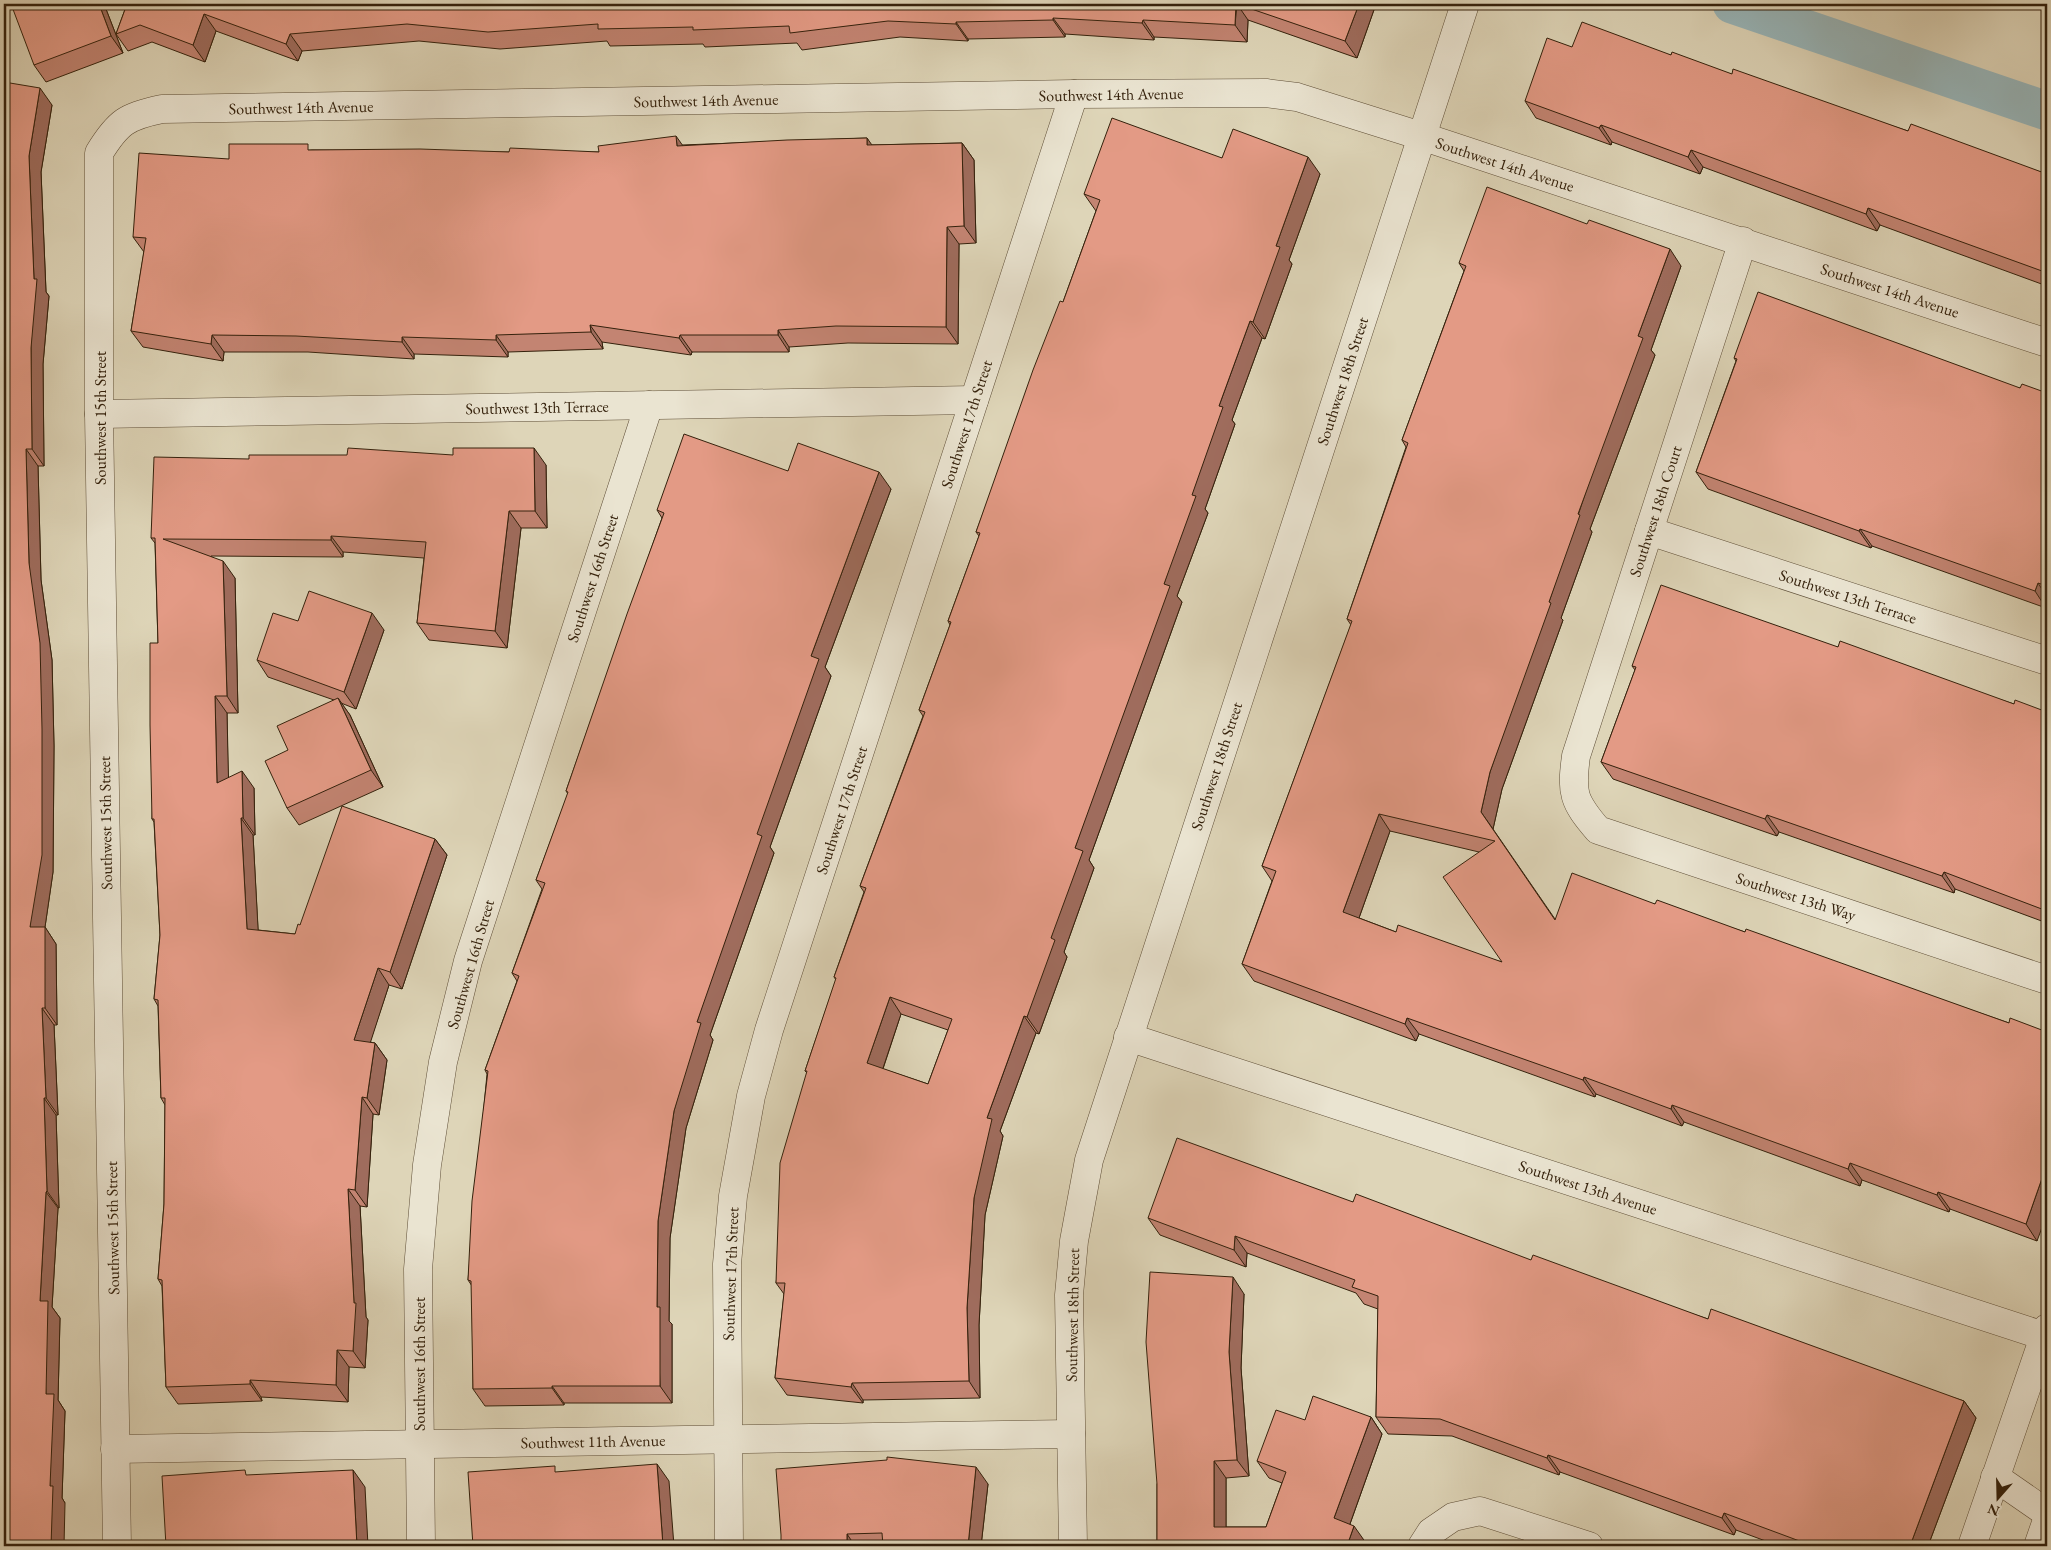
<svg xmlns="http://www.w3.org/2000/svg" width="2051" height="1550" viewBox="0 0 2051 1550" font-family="'EB Garamond',serif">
<rect width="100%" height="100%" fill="#ded5b8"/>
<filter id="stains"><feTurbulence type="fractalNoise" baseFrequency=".004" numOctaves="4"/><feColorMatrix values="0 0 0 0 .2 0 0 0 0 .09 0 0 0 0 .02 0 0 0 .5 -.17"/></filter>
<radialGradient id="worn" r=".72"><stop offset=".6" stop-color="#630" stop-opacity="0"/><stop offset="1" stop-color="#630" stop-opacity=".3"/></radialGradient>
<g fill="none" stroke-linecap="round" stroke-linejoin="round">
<!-- canal -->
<polyline stroke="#98b6ba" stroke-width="39" points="1732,4 2047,111"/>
<defs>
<g id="minor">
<path d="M1743,241L1576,756C1571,793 1573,801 1598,830L2047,980"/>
<polyline points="99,414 974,400"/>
<polyline points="1649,531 2047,661"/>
<polyline points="1128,1037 2047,1337"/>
<polyline points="115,1449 1071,1434"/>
<polyline points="1995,1477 2047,1513"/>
<path d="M117,1546L99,414V153C118,122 127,116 162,109L1074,94L1266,93L1297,97L1421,136L2047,343"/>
<polyline points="421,1546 418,1269 427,1165 443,1062 468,961 649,405"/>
<polyline points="729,1546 727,1264 733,1196 751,1096 769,1030 1074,94"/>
<polyline points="1073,1546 1069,1295 1074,1241 1089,1160 1465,4"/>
<polyline points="1422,1546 1431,1532 1453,1517 1480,1511 1589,1546"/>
<polyline points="1972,1546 2047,1328"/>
<polyline points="2038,1546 2047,1520"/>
</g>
</defs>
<!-- minor casing -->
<use href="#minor" stroke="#5e4e37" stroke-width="29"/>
<!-- minor -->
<use href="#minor" stroke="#eae4d1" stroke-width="28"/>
</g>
<!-- wall -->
<g fill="#c38472" stroke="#34210c" fill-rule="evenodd">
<polygon points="104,4 123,53 46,82 34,65"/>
<polygon points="127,4 1376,4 1357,58 1248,20 1247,42 1154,37 1154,40 1065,34 1065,37 968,39 968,41 900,37 802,50 797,43 705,47 703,44 610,46 607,41 500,49 419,41 302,51 298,61 216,31 205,62 152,42 128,51 116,34"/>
<polygon points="1572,47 1671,55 1908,131 2047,174 2047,286 1880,225 1877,231 1703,167 1700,174 1612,142 1611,145 1536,118 1525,101"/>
<polygon points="4,82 52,105 41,172 46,292 49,296 43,364 44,466 38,466 41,580 52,660 54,746 53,872 45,927 56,944 57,1025 54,1025 58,1115 56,1115 59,1208 58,1208 52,1307 60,1318 58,1400 65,1411 62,1498 65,1503 4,1546"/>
<polygon points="867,138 871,145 962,143 974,160 976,243 959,244 958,344 848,343 789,347 789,352 692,352 691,355 602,342 603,349 508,352 508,357 414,354 414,359 308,352 224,352 223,361 143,347 131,331 144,252 133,237 229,159 312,150 509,152 599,152 682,145"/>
<path d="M1222,158L1320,174L1289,260L1292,264L1265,339L1262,338L1232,420L1235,424L1205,509L1208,513L1177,596L1182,602L1089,860L1094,868L1064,952L1067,957L1039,1034L1036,1033L1000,1131L1003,1136L985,1215L979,1325L980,1398L863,1400V1403L787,1395L775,1378L784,1294L776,1283L807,1073L805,1071L836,980L834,977L864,892L860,886L923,716L919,710L950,625L948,621L979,536L976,532L1063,302L1096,211L1084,194ZM901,1014L948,1030L928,1084L883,1069Z"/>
<path d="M1459,263L1681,266L1651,350L1655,355L1590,529L1592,532L1561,618L1563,620L1502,789L1493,829L1555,919L1655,904L1745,932L2009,1023L2037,1241L1950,1209L1949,1212L1862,1180L1860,1186L1684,1122L1682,1126L1596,1094L1595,1097L1419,1034L1416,1041L1254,981L1242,964L1272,881L1262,866L1351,625L1347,619L1406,447L1402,440L1464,271ZM1390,831L1479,852L1502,962L1396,932L1359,918Z"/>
<polygon points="1734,358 2020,388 2047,393 2047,605 2046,608 1872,546 1871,548 1708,489 1696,472 1736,361"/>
<polygon points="249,459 546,465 547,528 521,528 507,648 429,640 417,623 424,558 343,552 343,557 211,556 235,578 238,713 227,713 228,778 254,788 255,835 253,835 258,930 295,934 300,925 435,839 447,855 402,989 389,985 370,1042 375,1043 387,1060 379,1115 373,1114 367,1207 360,1206 366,1317 368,1320 365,1368 349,1367 348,1402 261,1397 262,1401 178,1404 166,1387 162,1286 158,1279 164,1204 165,1105 161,1098 158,1006 154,999 160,935 154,822 152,819 158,643 155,543 151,538"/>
<polygon points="788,471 891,489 825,667 831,676 770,847 774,853 710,1035 713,1040 686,1128 670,1238 669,1321 672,1324 672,1403 564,1403 564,1405 485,1406 473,1389 472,1286 468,1280 487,1074 485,1070 517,981 512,973 542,889 536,880 568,794 566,791 662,518 657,510"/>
<polygon points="298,621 384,630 356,709 341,703 350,715 383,787 299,825 287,808 288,750 334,700 268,677 257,660"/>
<polygon points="1838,647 2014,704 2047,712 2047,923 1955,889 1954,893 1779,832 1777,836 1613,779 1601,762 1635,670 1632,666"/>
<polygon points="1353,1202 1708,1319 1964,1401 1976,1418 1928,1546 1779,1546 1736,1530 1734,1535 1560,1472 1559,1475 1452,1436 1388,1434 1376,1417 1378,1309 1364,1304 1356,1293 1247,1253 1246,1267 1160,1235 1148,1218"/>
<polygon points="1244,1294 1241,1368 1249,1476 1226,1478 1226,1527 1266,1527 1282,1483 1269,1478 1257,1461 1305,1420 1371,1417 1382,1434 1350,1524 1366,1543 1365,1546 1157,1546 1157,1484"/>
<polygon points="887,1460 988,1484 981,1546 781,1546"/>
</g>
<!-- shaded-wall -->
<g fill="#9f6c5d" stroke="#34210c">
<polygon points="99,4 104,4 123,53 111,36"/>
<polygon points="1237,4 1248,20 1247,42 1235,25"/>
<polygon points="1359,4 1376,4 1357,58 1345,41"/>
<polygon points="204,14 216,31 205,62 193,45"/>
<polygon points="1053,18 1065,34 1065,37 1053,20"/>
<polygon points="1143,20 1154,37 1154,40 1142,23"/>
<polygon points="956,22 968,39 968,41 956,24"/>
<polygon points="290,34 302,51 298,61 286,44"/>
<polygon points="40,88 52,105 41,172 46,292 49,296 43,364 44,466 32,449 31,348 34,279 29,156"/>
<polygon points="1601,125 1612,142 1611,145 1599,128"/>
<polygon points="676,136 688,153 677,146"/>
<polygon points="867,138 879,155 867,145"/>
<polygon points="962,143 974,160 976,243 964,226"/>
<polygon points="1691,150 1703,167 1700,174 1688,157"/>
<polygon points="1308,157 1320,174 1289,260 1292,264 1265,339 1253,322 1276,246"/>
<polygon points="1868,208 1880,225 1877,231 1866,214"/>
<polygon points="947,227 959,244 958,344 946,327"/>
<polygon points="1670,249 1681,266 1651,350 1655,355 1590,529 1592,532 1561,618 1563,620 1502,789 1493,829 1481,812 1490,772 1549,602 1638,336"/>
<polygon points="2043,269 2047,275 2047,279 2042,271"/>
<polygon points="1250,321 1262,338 1232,420 1235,424 1205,509 1208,513 1177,596 1182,602 1089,860 1094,868 1064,952 1067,957 1039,1034 1027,1017 1051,938 1075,848 1164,584 1219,406"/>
<polygon points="590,325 602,342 603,349 591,332"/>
<polygon points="778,330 789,347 789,352 778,335"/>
<polygon points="212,335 224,352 223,361 211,344"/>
<polygon points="496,335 508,352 508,357 496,340"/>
<polygon points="680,335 692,352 691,355 679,338"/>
<polygon points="402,337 414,354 414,359 402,342"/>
<polygon points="534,448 546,465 547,528 535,511"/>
<polygon points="26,449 38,466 41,580 52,660 54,746 53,872 45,927 56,944 57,1025 45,1008 30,927 29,563"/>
<polygon points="879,472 891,489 825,667 831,676 770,847 774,853 710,1035 713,1040 686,1128 670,1238 669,1321 672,1324 672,1403 660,1386 657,1307 658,1221 674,1111 697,1022 811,656"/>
<polygon points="509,511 521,528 507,648 495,631"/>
<polygon points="1860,529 1872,546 1871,548 1859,531"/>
<polygon points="331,536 343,552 343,557 331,540"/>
<polygon points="223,561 235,578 238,713 227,696"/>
<polygon points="2038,583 2047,597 2047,605 2046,608 2035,591"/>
<polygon points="372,613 384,630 356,709 344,692"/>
<polygon points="215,696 227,713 229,799 217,783"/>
<polygon points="338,698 350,715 383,787 371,770"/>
<polygon points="242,771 254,788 255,835 243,818"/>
<polygon points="1379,814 1390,831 1355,929 1343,912"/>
<polygon points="1767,815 1779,832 1777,836 1765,819"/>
<polygon points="241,818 253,835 259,946 247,929"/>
<polygon points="435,839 447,855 402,989 390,972"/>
<polygon points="1944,872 1955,889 1954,893 1942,876"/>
<polygon points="378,968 389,985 366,1056 354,1040"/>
<polygon points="890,997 901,1014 879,1080 867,1063"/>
<polygon points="42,1008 54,1025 58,1115 46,1098"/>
<polygon points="1024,1016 1036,1033 1000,1131 1003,1136 985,1215 979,1325 980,1398 969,1381 967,1308 974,1198 987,1118"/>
<polygon points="1407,1018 1419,1034 1416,1041 1405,1024"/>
<polygon points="375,1043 387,1060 379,1115 367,1098"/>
<polygon points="1584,1077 1596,1094 1595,1097 1583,1080"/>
<polygon points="362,1097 373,1114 367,1207 355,1190"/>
<polygon points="44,1098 56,1115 59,1208 47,1191"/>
<polygon points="1672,1105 1684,1122 1682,1126 1671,1109"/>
<polygon points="1850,1163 1862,1180 1860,1186 1848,1169"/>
<polygon points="2047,1164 2047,1214 2037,1241 2026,1224"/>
<polygon points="348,1189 360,1206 366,1317 368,1320 365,1368 353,1351 354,1303"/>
<polygon points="46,1192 58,1208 52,1307 60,1318 58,1400 65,1411 62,1498 65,1503 64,1546 51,1546 50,1486 46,1394 40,1301"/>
<polygon points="1938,1192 1950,1209 1949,1212 1937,1195"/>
<polygon points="1235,1236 1247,1253 1246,1267 1234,1250"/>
<polygon points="1233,1277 1244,1294 1241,1368 1249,1476 1237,1460 1229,1352"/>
<polygon points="337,1350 349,1367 348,1402 336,1385"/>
<polygon points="250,1380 261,1397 262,1401 250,1384"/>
<polygon points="852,1383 863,1400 863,1403 851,1387"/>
<polygon points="552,1386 564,1403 564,1405 552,1388"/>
<polygon points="1964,1401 1976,1418 1928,1546 1910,1546"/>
<polygon points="1371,1417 1382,1434 1346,1535 1334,1518"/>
<polygon points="1548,1455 1560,1472 1559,1475 1547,1458"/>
<polygon points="1214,1461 1226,1478 1226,1544 1214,1527"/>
<polygon points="657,1464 669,1481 674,1546 663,1546"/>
<polygon points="976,1467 988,1484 981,1546 968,1546"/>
<polygon points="353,1470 365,1487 368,1546 357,1546"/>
<polygon points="1724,1513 1736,1530 1734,1535 1722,1518"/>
<polygon points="1354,1526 1366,1543 1365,1546 1347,1546"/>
<polygon points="847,1534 855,1546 847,1546"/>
</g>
<!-- building -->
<g fill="#e39a85" stroke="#34210c" fill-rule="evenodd">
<polygon points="11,4 99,4 111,36 34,65"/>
<polygon points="127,4 1236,4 1235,25 1143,20 1142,23 1053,18 1053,20 956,22 956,24 888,21 790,33 789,26 693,30 693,27 598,29 598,24 488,32 407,24 290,34 286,44 204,14 193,45 140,25 116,34"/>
<polygon points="1237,4 1359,4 1345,41"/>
<polygon points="1582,22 1671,55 1672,52 1732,74 1733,69 1908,131 1911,124 2047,174 2047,270 2043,269 2042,271 1868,208 1866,214 1691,150 1688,157 1601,125 1599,128 1525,101 1547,38 1572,47"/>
<polygon points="4,82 40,88 29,156 34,279 37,279 31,348 32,449 26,449 29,563 40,643 42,729 42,855 30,927 45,927 45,1008 42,1008 46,1098 44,1098 47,1191 46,1192 40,1301 48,1301 46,1394 54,1394 50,1486 53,1486 51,1546 4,1546"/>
<path d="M1112,118L1222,158L1233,129L1308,157L1276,246L1280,247L1253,322L1250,321L1219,406L1223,407L1192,495L1196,496L1164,584L1170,586L1075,848L1083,851L1051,938L1055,940L1027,1017L1024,1016L987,1118L992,1119L974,1198L967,1308L969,1381L852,1383L851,1387L775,1378L785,1283H776L780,1163L807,1071H805L836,978L834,977L866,888L860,886L925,712L919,710L951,622L948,621L980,533L976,532L1033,370L1060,301L1063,302L1100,200L1084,194ZM890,997L952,1019L928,1084L867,1063Z"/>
<polygon points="676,136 677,146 787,140 867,138 867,145 962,143 964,226 947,227 946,327 836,326 778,330 778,335 680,335 679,338 590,325 591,332 496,335 496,340 402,337 402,342 296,336 212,335 211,344 131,331 146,238 133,237 139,153 229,159 229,144 308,144 308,150 420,149 509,152 510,148 599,152 598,146"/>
<path d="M1487,187L1587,224L1589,220L1670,249L1638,336L1643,338L1578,514L1580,515L1549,602L1551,603L1490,772L1481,812L1555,920L1572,873L1655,904L1657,900L1745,932L1746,929L2009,1023L2010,1018L2047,1032V1164L2026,1224L1938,1192L1937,1195L1850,1163L1848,1169L1672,1105L1671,1109L1584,1077L1583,1080L1407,1018L1405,1024L1242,964L1276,871L1262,866L1352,621L1347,619L1408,443L1402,440L1466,266L1459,263ZM1379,814L1495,841L1443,877L1502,962L1398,925L1396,932L1343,912Z"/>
<polygon points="1758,292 2020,388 2022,384 2047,393 2047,586 2038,583 2035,591 1860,529 1859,531 1696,472 1737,359 1734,358"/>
<polygon points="684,434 788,471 798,443 879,472 811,656 819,659 757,834 762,836 697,1022 701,1023 674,1111 658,1221 657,1307 660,1307 660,1386 552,1386 552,1388 473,1389 471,1281 468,1280 472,1201 488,1071 485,1070 519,976 512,973 545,883 536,880 568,792 566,791 627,614 664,513 657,510"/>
<polygon points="348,448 453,455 453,448 534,448 535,511 509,511 495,631 417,623 426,542 331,536 331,540 163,539 223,561 227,696 215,696 217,783 242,771 243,818 241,818 247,929 295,934 298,924 300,925 342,806 435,839 390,972 378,968 354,1040 375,1043 367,1098 362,1097 355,1190 348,1189 354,1303 356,1303 353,1351 337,1350 336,1385 250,1380 250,1384 166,1387 162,1280 158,1279 164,1204 165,1098 161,1098 158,1000 154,999 160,935 154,819 152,819 150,725 150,643 158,643 155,538 151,538 154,457 249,459 249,455 347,455"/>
<polygon points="1661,585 1838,647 1840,641 2014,704 2015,700 2047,712 2047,911 1944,872 1942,876 1767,815 1765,819 1601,762 1636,667 1632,666"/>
<polygon points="309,591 372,613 344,692 257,660 273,613 298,621"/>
<polygon points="338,698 371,770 287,808 265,761 288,750 277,726"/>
<polygon points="1177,1138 1353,1202 1356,1194 1531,1260 1533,1255 1708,1319 1711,1309 1964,1401 1910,1546 1813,1546 1724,1513 1722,1518 1548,1455 1547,1458 1440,1419 1376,1417 1378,1296 1352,1287 1355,1280 1235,1236 1234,1250 1148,1218"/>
<polygon points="1150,1272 1233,1277 1229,1352 1237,1460 1214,1461 1214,1527 1266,1527 1286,1472 1257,1461 1276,1410 1305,1420 1313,1396 1371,1417 1334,1518 1354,1526 1347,1546 1157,1546 1157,1484 1146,1342"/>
<polygon points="887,1457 976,1467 968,1546 883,1546 882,1533 847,1534 847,1546 781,1546 781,1535 776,1469 887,1460"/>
<polygon points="657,1464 663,1546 592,1546 592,1545 576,1546 473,1546 468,1472 555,1466 555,1472"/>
<polygon points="245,1470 246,1475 353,1470 357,1546 166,1546 162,1476"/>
<polygon points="1497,1544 1504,1546 1496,1546"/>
</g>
<g text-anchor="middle" stroke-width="5" stroke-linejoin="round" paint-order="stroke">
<!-- street labels -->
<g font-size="16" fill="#34210c" stroke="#eae4d1">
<text transform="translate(1111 94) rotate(-1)" y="6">Southwest 14th Avenue</text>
<text transform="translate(706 100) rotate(-1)" y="6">Southwest 14th Avenue</text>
<text transform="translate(301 107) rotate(-1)" y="6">Southwest 14th Avenue</text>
<text transform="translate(1505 164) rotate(18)" y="6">Southwest 14th Avenue</text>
<text transform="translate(1890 290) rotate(18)" y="6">Southwest 14th Avenue</text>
<text transform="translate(1342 381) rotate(-72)" y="6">Southwest 18th Street</text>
<text transform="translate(537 407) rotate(-1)" y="6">Southwest 13th Terrace</text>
<text transform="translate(100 418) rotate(-90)" y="6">Southwest 15th Street</text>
<text transform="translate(966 424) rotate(-72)" y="6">Southwest 17th Street</text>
<text transform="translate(1655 511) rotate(-72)" y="6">Southwest 18th Court</text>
<text transform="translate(592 578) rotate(-72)" y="6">Southwest 16th Street</text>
<text transform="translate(1848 596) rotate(18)" y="6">Southwest 13th Terrace</text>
<text transform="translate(1216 766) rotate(-72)" y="6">Southwest 18th Street</text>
<text transform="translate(841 810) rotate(-72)" y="6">Southwest 17th Street</text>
<text transform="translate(105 823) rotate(-91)" y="6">Southwest 15th Street</text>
<text transform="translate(1796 896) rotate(18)" y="6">Southwest 13th Way</text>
<text transform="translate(470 964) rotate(-74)" y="6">Southwest 16th Street</text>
<text transform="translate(1588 1187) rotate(18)" y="6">Southwest 13th Avenue</text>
<text transform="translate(112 1228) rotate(-91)" y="6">Southwest 15th Street</text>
<text transform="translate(730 1274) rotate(-88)" y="6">Southwest 17th Street</text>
<text transform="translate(1072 1315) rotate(-89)" y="6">Southwest 18th Street</text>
<text transform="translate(419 1364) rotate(-90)" y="6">Southwest 16th Street</text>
<text transform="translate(593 1441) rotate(-1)" y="6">Southwest 11th Avenue</text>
</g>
</g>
<!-- margin -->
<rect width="2051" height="1550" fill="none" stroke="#ded5b8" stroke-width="20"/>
<rect x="5" y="5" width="2041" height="1540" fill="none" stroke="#34210c" stroke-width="2.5"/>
<rect x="10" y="10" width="2031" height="1530" fill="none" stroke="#34210c"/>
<!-- north arrow -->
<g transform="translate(1998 1498) rotate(200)" stroke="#eae4d1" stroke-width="4" paint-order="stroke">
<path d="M0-4L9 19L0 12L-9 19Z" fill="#34210c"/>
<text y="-8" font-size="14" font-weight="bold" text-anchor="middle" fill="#34210c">N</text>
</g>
<rect width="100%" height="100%" filter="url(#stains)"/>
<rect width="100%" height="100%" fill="url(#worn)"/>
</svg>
